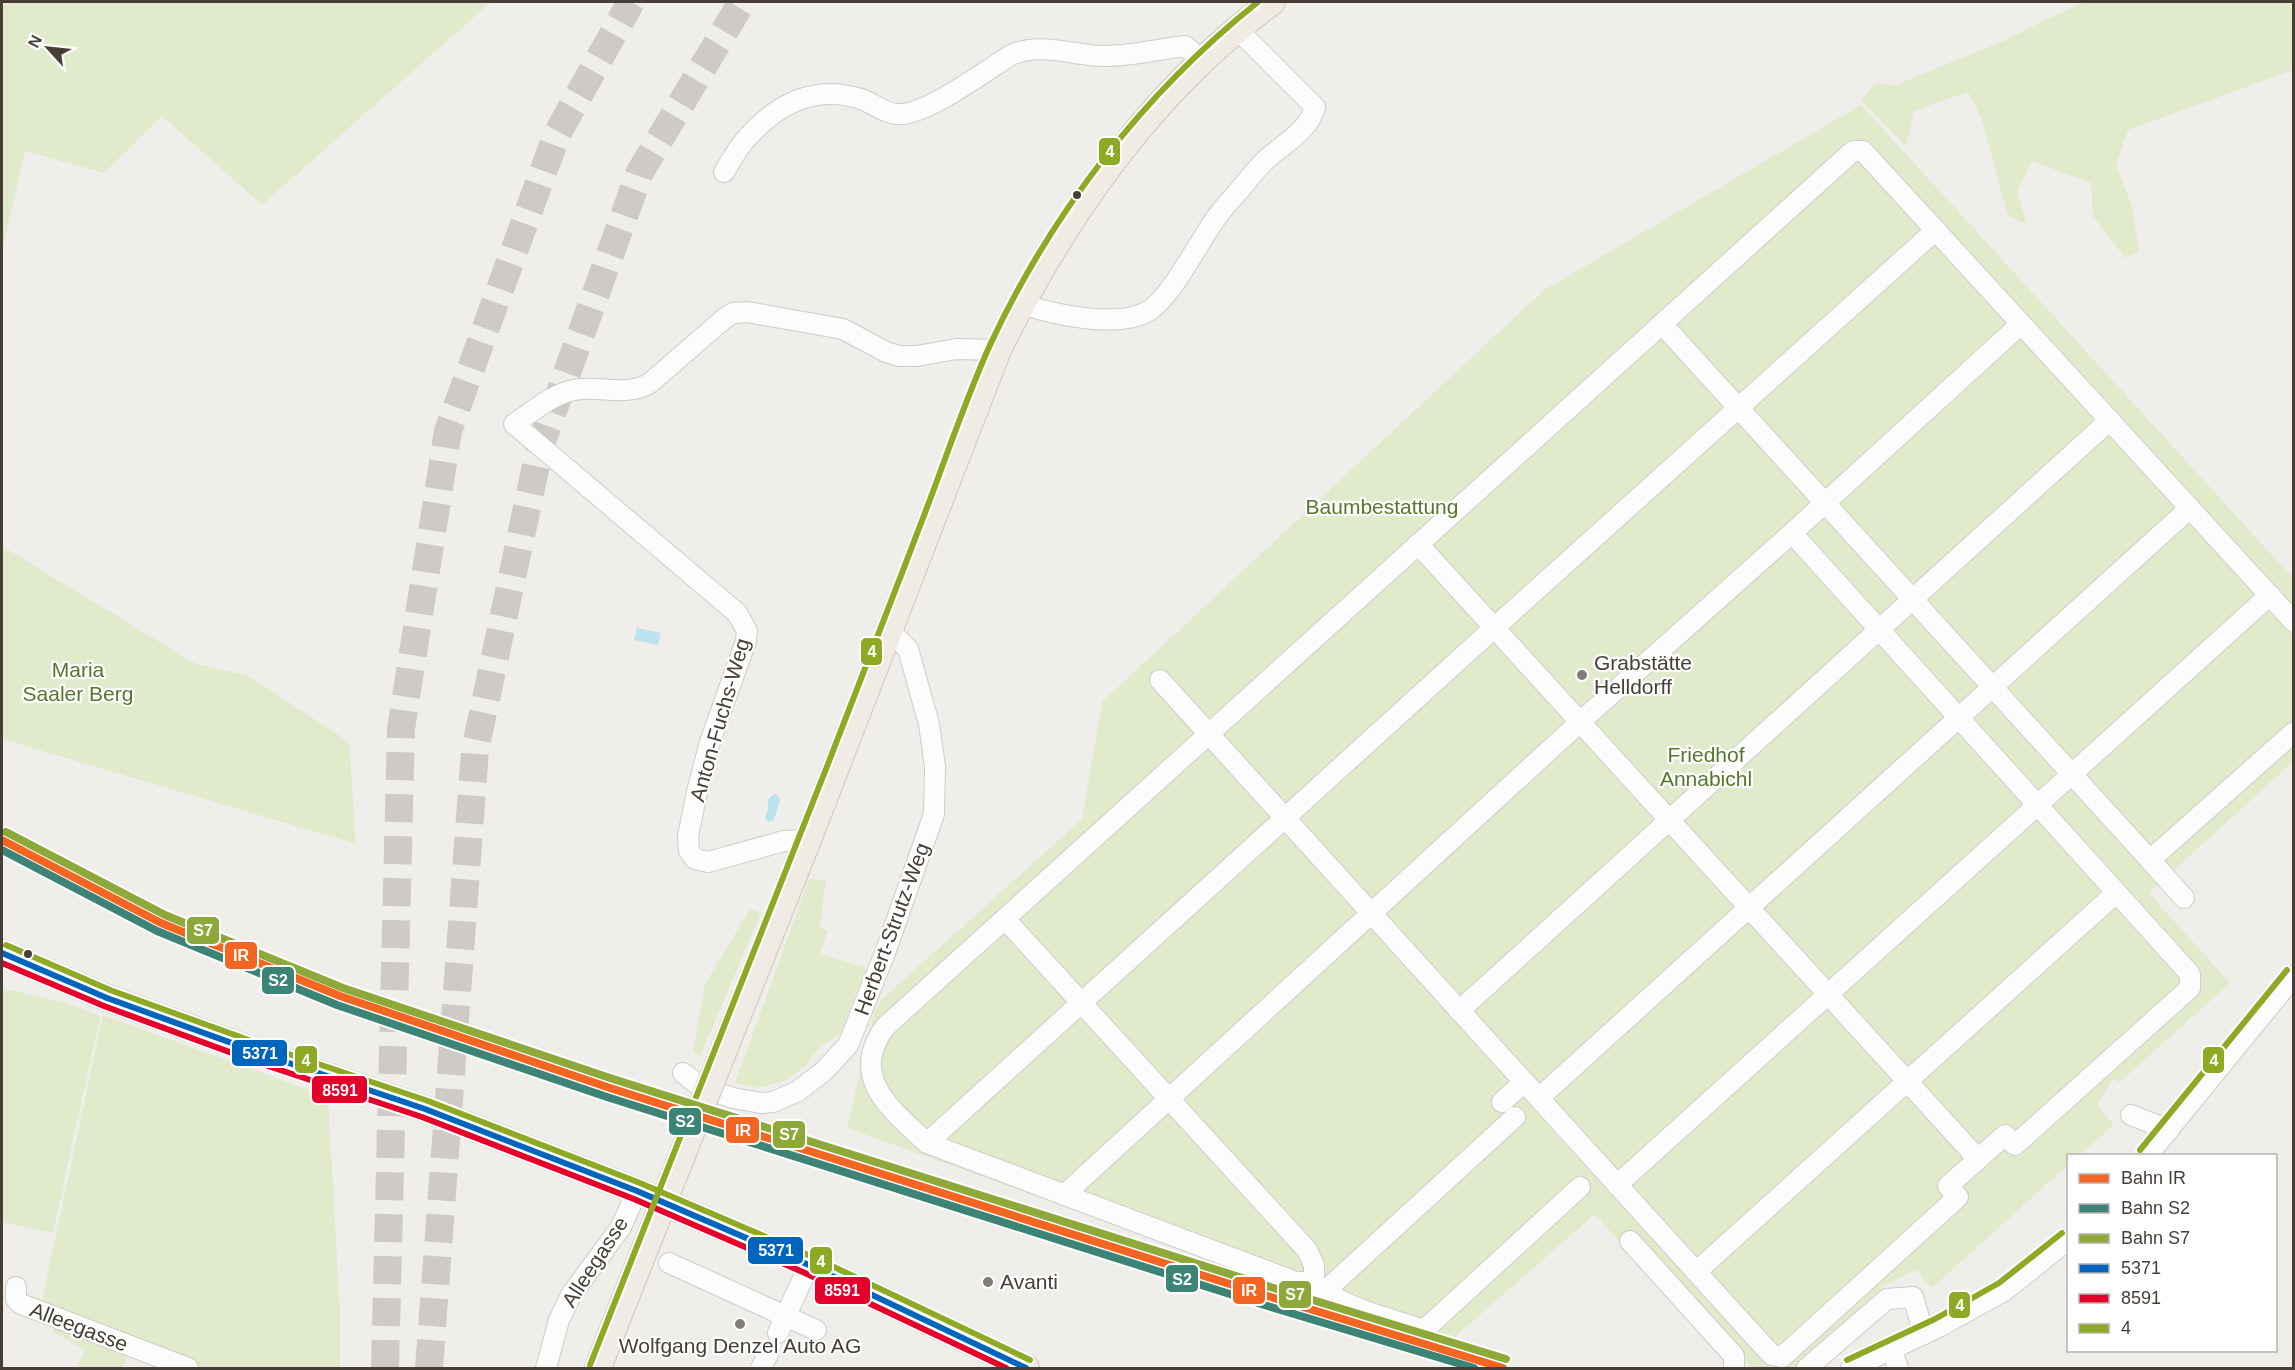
<svg xmlns="http://www.w3.org/2000/svg" width="2295" height="1370" viewBox="0 0 2295 1370" font-family="Helvetica,sans-serif">
<rect width="100%" height="100%" fill="#f0eeeb"/>
<!-- green -->
<g fill="#e2eacc">
<polygon points="2,2 491,2 262,205 162,116 104,173 25,151 2,252"/>
<polygon points="2083,2 2293,2 2293,70 2128,130 2116,165 2132,206 2139,251 2125,258 2093,216 2091,183 2032,161 2017,192 2027,224 2008,216 1981,117 1968,92 1914,111 1906,146 1861,101 1875,84 1896,85 2003,41"/>
<polygon points="1861,105 2293,578 2293,762 2149,893 2230,983 2120,1082 2113,1079 2097,1106 2114,1125 2079,1155 2068,1156 2068,1165 1932,1288 1916,1270 1883,1286 1885,1293 1803,1368 1752,1368 1634,1237 1624,1247 1595,1214 1451,1340 1392,1324 847,1128 874,1013 881,1000 1082,819 1102,702 1544,290"/>
<polygon points="2,546 194,663 249,676 349,742 356,844 2,739"/>
<polygon points="809,879 826,880 820,927 828,931 820,954 867,968 839,1036 822,1045 806,1065 787,1080 758,1088 735,1083"/>
<polygon points="750,909 761,913 700,1056 693,1052 705,984"/>
<polygon points="2,988 67,1003 100,1016 53,1233 2,1222"/>
<polygon points="103,1015 328,1097 340,1314 340,1368 202,1368 41,1305"/>
<polygon points="56,1325 129,1351 123,1368 76,1368 85,1350 52,1331"/>
</g>
<!-- water -->
<g fill="#bce2ed">
<polygon points="637,628 661,633 658,645 634,640"/>
<polygon points="776,794 780,799 774,820 768,822 765,817 768,810 768,800 772,795"/>
</g>
<g fill="none" stroke-linecap="round" stroke-linejoin="round">
<!-- highway-tunnel -->
<g stroke="#cecbc7" stroke-width="28" stroke-dasharray="28 14" stroke-linecap="butt">
<polyline points="385,1368 401,729 448,431 557,134 631,2"/>
<polyline points="429,1368 475,750 540,447 640,172 742,2"/>
</g>
<defs>
<g id="minor">
<path d="M724,172C731,161 738,147 747,138C777,104 815,84 861,99C873,103 885,114 898,114C925,116 987,70 1011,55C1041,42 1071,55 1102,56C1128,57 1159,49 1185,46L1202,60"/>
<path d="M1021,304C1053,314 1119,330 1150,310C1174,293 1200,239 1219,214C1226,204 1235,196 1243,186C1250,177 1258,167 1267,159C1284,143 1309,131 1315,107L1237,29"/>
<polyline points="1662,324 2150,860 2294,732"/>
<polyline points="1418,544 1978,1159"/>
<polyline points="1160,680 1758,1340 1772,1355 1782,1357 1958,1197 1948,1186 2005,1135 2015,1145 2190,988 2190,974 1792,533"/>
<path d="M808,840L784,841L708,862L695,859L689,851L688,836L697,792L710,742L746,641L747,631L737,613L514,424C535,410 554,392 580,389C605,387 628,396 650,383L725,318L733,313L747,312L843,329L886,352L899,356H917L956,349L998,350"/>
<polyline points="2150,860 2184,898"/>
<path d="M1005,919L1307,1250L1314,1265V1282C1343,1309 1387,1317 1424,1330L1580,1187"/>
<polyline points="1459,1011 2110,420"/>
<polyline points="683,1073 701,1087 733,1098 761,1103 773,1102 798,1091 824,1071 848,1045 885,953 934,814 935,767 929,724 908,649 890,631"/>
<polyline points="1539,1098 2190,508"/>
<polyline points="1502,1102 1524,1082"/>
<polyline points="2131,1115 2169,1130"/>
<polyline points="927,1143 1494,628 1936,230"/>
<polyline points="2147,1156 2294,976"/>
<polyline points="1617,1185 2270,595"/>
<polyline points="1064,1195 1580,722 1792,533 2021,324"/>
<polyline points="1630,1241 1734,1356 1734,1368"/>
<polyline points="669,1263 816,1330"/>
<polyline points="1696,1272 2116,893"/>
<path d="M1314,1282H1296L927,1143C892,1110 848,1078 885,1027L1853,151H1863L2294,622"/>
<polyline points="16,1287 16,1299 21,1304 188,1368"/>
<polyline points="1324,1292 1515,1117"/>
<polyline points="778,1333 809,1265"/>
<polyline points="1891,1348 1898,1368"/>
<polyline points="546,1368 559,1320 571,1295 621,1227 637,1191"/>
<polyline points="761,1368 768,1354"/>
<polyline points="1807,1368 1887,1299 1913,1297 1924,1334"/>
<polyline points="1851,1368 1939,1327 2004,1291 2068,1240"/>
</g>
<g id="major">
<polyline points="2,953 107,998 265,1055 425,1109 637,1191 809,1265 1026,1368"/>
<path d="M728,1040L808,840L998,350C1064,216 1151,91 1272,2"/>
<polyline points="598,1368 610,1337"/>
</g>
</defs>
<!-- minor casing -->
<use href="#minor" stroke="#ceccc8" stroke-width="22"/>
<!-- major casing -->
<use href="#major" stroke="#d2c6b9" stroke-width="28"/>
<!-- minor -->
<use href="#minor" stroke="#fdfcfc" stroke-width="20"/>
<!-- major -->
<use href="#major" stroke="#f0ebe4" stroke-width="26"/>
<defs>
<polyline id="major-bridge" points="610,1337 728,1040"/>
</defs>
<!-- major-bridge casing -->
<use href="#major-bridge" stroke="#d2c6b9" stroke-width="28" stroke-linecap="butt"/>
<!-- major-bridge -->
<use href="#major-bridge" stroke="#f0ebe4" stroke-width="26"/>
<defs>
<polyline id="bus-1" points="2,953 107,998 265,1055 425,1109 637,1191 809,1265 1026,1368"/>
<polyline id="bus-2" points="2,963 104,1006 262,1064 422,1117 634,1199 805,1273 1006,1368"/>
<g id="bus-3">
<polyline points="6,945 110,990 268,1047 428,1101 640,1183 813,1257 1030,1360"/>
<polyline points="2140,1150 2287,970"/>
<polyline points="1847,1360 1935,1319 1999,1283 2062,1233"/>
<path d="M590,1365C669,1166 749,968 826,769C858,686 891,602 923,518C945,461 965,400 990,345C1052,212 1144,93 1258,2"/>
</g>
</defs>
<!-- bus-1 casing -->
<use href="#bus-1" stroke="#fff" stroke-width="10"/>
<!-- bus-2 casing -->
<use href="#bus-2" stroke="#fff" stroke-width="10"/>
<!-- bus-3 casing -->
<use href="#bus-3" stroke="#fff" stroke-width="10"/>
<!-- bus-1 -->
<use href="#bus-1" stroke="#0065bd" stroke-width="6"/>
<!-- bus-2 -->
<use href="#bus-2" stroke="#e4002b" stroke-width="6"/>
<!-- bus-3 -->
<use href="#bus-3" stroke="#8ea924" stroke-width="6"/>
<defs>
<polyline id="rail-1" points="2,840 161,923 340,996 610,1088 1277,1299 1503,1368"/>
<polyline id="rail-2" points="2,850 157,931 337,1005 607,1097 1274,1308 1474,1368"/>
<polyline id="rail-3" points="6,832 165,915 343,988 613,1079 1280,1290 1506,1359"/>
</defs>
<!-- rail-1 casing -->
<use href="#rail-1" stroke="#fff" stroke-width="12"/>
<!-- rail-2 casing -->
<use href="#rail-2" stroke="#fff" stroke-width="12"/>
<!-- rail-3 casing -->
<use href="#rail-3" stroke="#fff" stroke-width="12"/>
<!-- rail-1 -->
<use href="#rail-1" stroke="#f26522" stroke-width="8"/>
<!-- rail-2 -->
<use href="#rail-2" stroke="#3c8475" stroke-width="8"/>
<!-- rail-3 -->
<use href="#rail-3" stroke="#8da939" stroke-width="8"/>
</g>
<!-- markers -->
<g fill="#473e37" stroke="#fff" stroke-width="2">
<circle cx="1077" cy="195" r="5"/>
<circle cx="28" cy="954" r="5"/>
</g>
<g fill="#827c76" stroke="#fff" stroke-width="2">
<circle cx="1582" cy="675" r="6"/>
<circle cx="988" cy="1282" r="6"/>
<circle cx="740" cy="1324" r="6"/>
</g>
<g text-anchor="middle" stroke-width="4.5" stroke-linejoin="round" paint-order="stroke">
<!-- park labels -->
<g font-size="21" fill="#54772b" stroke="#fff">
<text x="1382" y="514">Baumbestattung</text>
<text x="78" y="677">Maria<tspan x="78" dy="24">Saaler Berg</tspan></text>
<text x="1706" y="762">Friedhof<tspan x="1706" dy="24">Annabichl</tspan></text>
</g>
<!-- poi labels -->
<g font-size="21" fill="#473e37" stroke="#fff" text-anchor="start">
<text x="1594" y="670">Grabstätte<tspan x="1594" dy="24">Helldorff</tspan></text>
<text x="1000" y="1289">Avanti</text>
<text x="740" y="1353" text-anchor="middle">Wolfgang Denzel Auto AG</text>
</g>
<!-- street labels -->
<g font-size="21" fill="#473e37" stroke="#fff">
<text transform="translate(720 720) rotate(-74)" y="7">Anton-Fuchs-Weg</text>
<text transform="translate(892 929) rotate(-70)" y="7">Herbert-Strutz-Weg</text>
<text transform="translate(595 1262) rotate(-57)" y="7">Alleegasse</text>
<text transform="translate(79 1327) rotate(21)" y="7">Alleegasse</text>
</g>
</g>
<g stroke="#fff" stroke-width="2">
<rect x="1098" y="137" width="23" height="29" rx="6" fill="#8ea924"/>
<rect x="860" y="637" width="23" height="29" rx="6" fill="#8ea924"/>
<rect x="186" y="916" width="34" height="29" rx="6" fill="#8da939"/>
<rect x="224" y="941" width="34" height="29" rx="6" fill="#f26522"/>
<rect x="261" y="966" width="34" height="29" rx="6" fill="#3c8475"/>
<rect x="231" y="1039" width="57" height="28" rx="6" fill="#0065bd"/>
<rect x="294" y="1045" width="24" height="29" rx="6" fill="#8ea924"/>
<rect x="2202" y="1046" width="23" height="28" rx="6" fill="#8ea924"/>
<rect x="311" y="1075" width="57" height="29" rx="6" fill="#e4002b"/>
<rect x="668" y="1107" width="34" height="29" rx="6" fill="#3c8475"/>
<rect x="725" y="1116" width="35" height="28" rx="6" fill="#f26522"/>
<rect x="772" y="1120" width="34" height="29" rx="6" fill="#8da939"/>
<rect x="747" y="1236" width="57" height="29" rx="6" fill="#0065bd"/>
<rect x="809" y="1246" width="24" height="29" rx="6" fill="#8ea924"/>
<rect x="1165" y="1264" width="34" height="29" rx="6" fill="#3c8475"/>
<rect x="1232" y="1276" width="34" height="29" rx="6" fill="#f26522"/>
<rect x="814" y="1276" width="57" height="29" rx="6" fill="#e4002b"/>
<rect x="1278" y="1280" width="34" height="29" rx="6" fill="#8da939"/>
<rect x="1948" y="1291" width="23" height="28" rx="6" fill="#8ea924"/>
</g>
<g font-size="16" text-anchor="middle" font-weight="bold" fill="#fff">
<text x="1110" y="157">4</text>
<text x="872" y="657">4</text>
<text x="203" y="936">S7</text>
<text x="241" y="961">IR</text>
<text x="278" y="986">S2</text>
<text x="260" y="1059">5371</text>
<text x="306" y="1066">4</text>
<text x="2214" y="1066">4</text>
<text x="340" y="1096">8591</text>
<text x="685" y="1127">S2</text>
<text x="743" y="1136">IR</text>
<text x="789" y="1140">S7</text>
<text x="776" y="1256">5371</text>
<text x="821" y="1267">4</text>
<text x="1182" y="1285">S2</text>
<text x="1249" y="1296">IR</text>
<text x="842" y="1296">8591</text>
<text x="1295" y="1300">S7</text>
<text x="1960" y="1311">4</text>
</g>
<!-- border -->
<rect width="2295" height="1370" fill="none" stroke="#473e37" stroke-width="6"/>
<!-- legend -->
<rect x="2067" y="1154" width="210" height="198" fill="#ffffff" stroke="#b5b2af" stroke-width="1.5"/>
<rect x="2079" y="1174" width="30" height="9" fill="#f26522" stroke="#b5b2af" stroke-width="1.5"/>
<text x="2121" y="1184" font-size="18" fill="#473e37">Bahn IR</text>
<rect x="2079" y="1204" width="30" height="9" fill="#3c8475" stroke="#b5b2af" stroke-width="1.5"/>
<text x="2121" y="1214" font-size="18" fill="#473e37">Bahn S2</text>
<rect x="2079" y="1234" width="30" height="9" fill="#8da939" stroke="#b5b2af" stroke-width="1.5"/>
<text x="2121" y="1244" font-size="18" fill="#473e37">Bahn S7</text>
<rect x="2079" y="1264" width="30" height="9" fill="#0065bd" stroke="#b5b2af" stroke-width="1.5"/>
<text x="2121" y="1274" font-size="18" fill="#473e37">5371</text>
<rect x="2079" y="1294" width="30" height="9" fill="#e4002b" stroke="#b5b2af" stroke-width="1.5"/>
<text x="2121" y="1304" font-size="18" fill="#473e37">8591</text>
<rect x="2079" y="1324" width="30" height="9" fill="#8ea924" stroke="#b5b2af" stroke-width="1.5"/>
<text x="2121" y="1334" font-size="18" fill="#473e37">4</text>
<!-- north arrow -->
<g transform="translate(48 48) rotate(297)" stroke="#ffffff" stroke-width="4.5" paint-order="stroke">
<path d="M0-4.5L10 22L0 15L-10 22Z" fill="#473e37"/>
<text y="-9" font-size="16" font-weight="bold" text-anchor="middle" fill="#473e37">N</text>
</g>
</svg>
